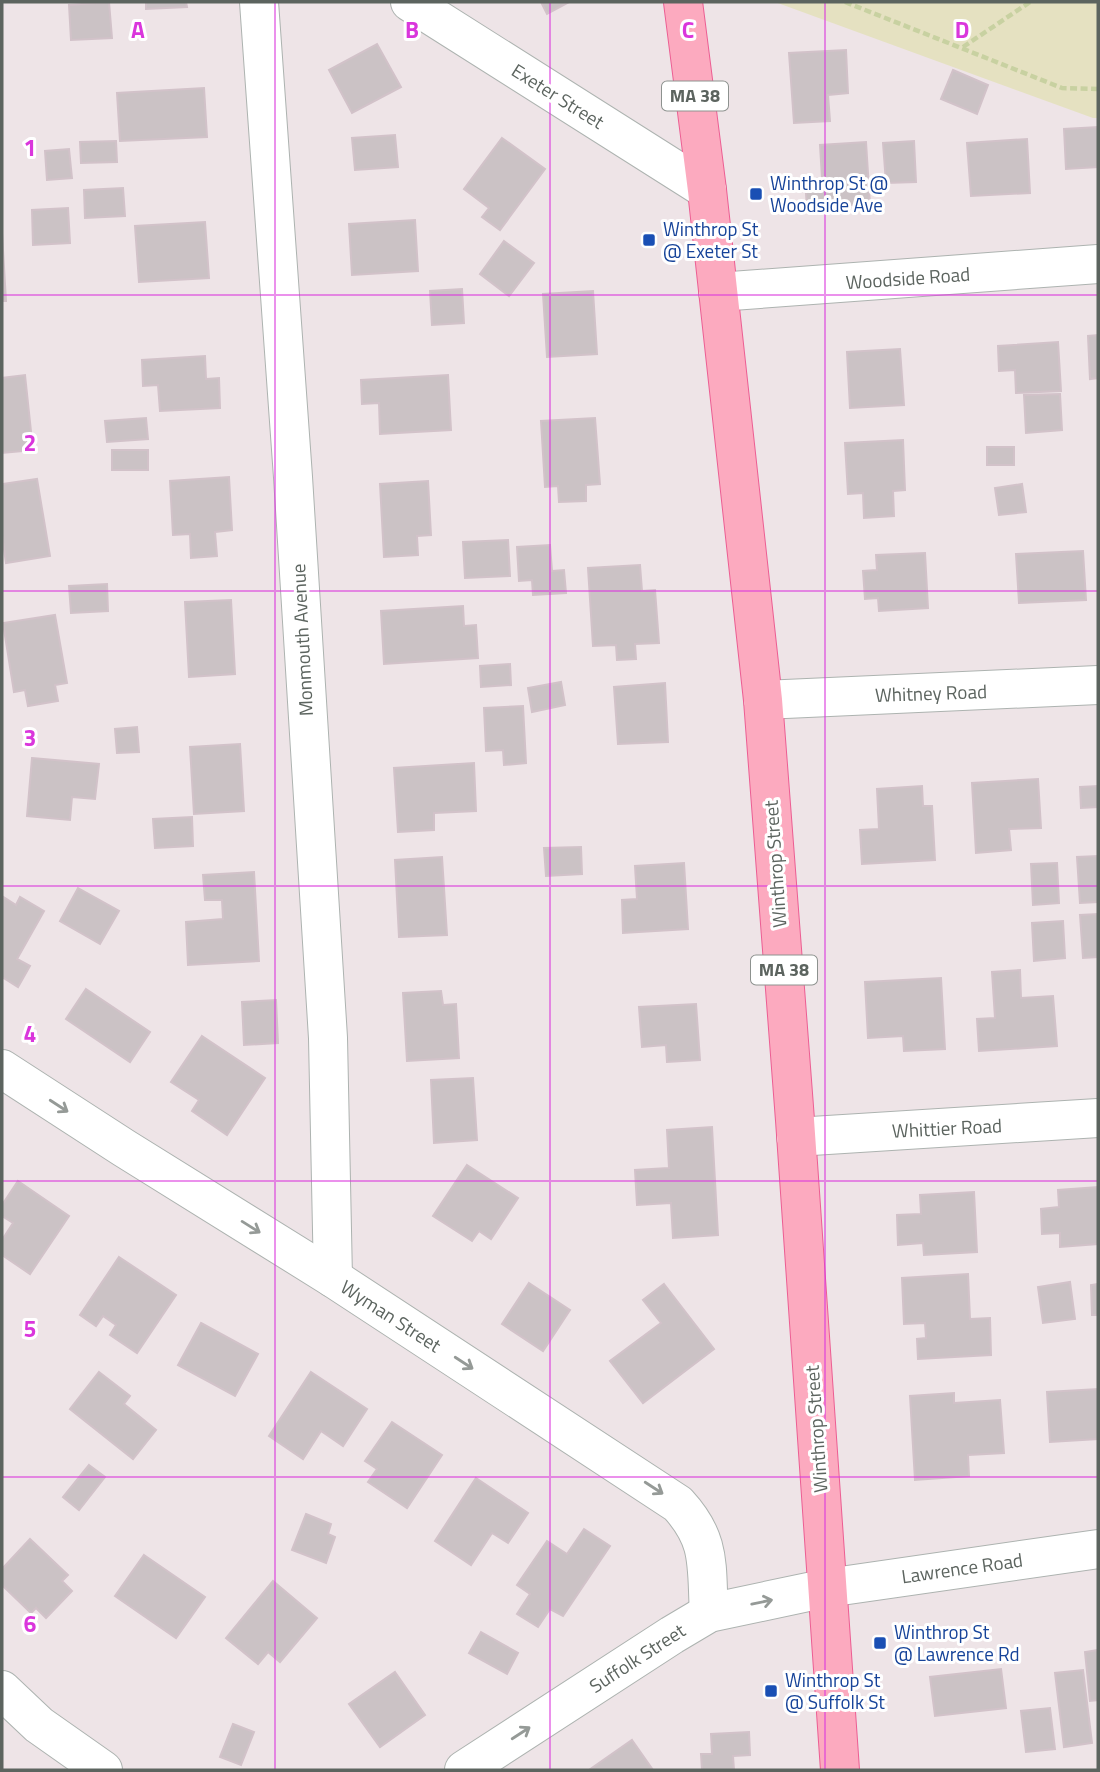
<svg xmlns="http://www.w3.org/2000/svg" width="1100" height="1772" viewBox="0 0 1100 1772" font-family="'Titillium Web',sans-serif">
<rect width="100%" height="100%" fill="#eee4e7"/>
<!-- green -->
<polygon fill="#e5e1c1" points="775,2 1098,2 1098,118 1093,118"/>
<!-- building -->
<g fill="#cbc2c5" stroke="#d2c2c9" stroke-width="2">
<polygon points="109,2 112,38 71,40 69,5"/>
<polygon points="146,2 186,2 187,7 146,9"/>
<polygon points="541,2 569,2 547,14"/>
<polygon points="377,44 401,87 352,113 329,70"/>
<polygon points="846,50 848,93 828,95 830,121 794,123 789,53"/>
<polygon points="953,70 988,85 977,114 941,99"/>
<polygon points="204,88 207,137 120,141 117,93"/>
<polygon points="1098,127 1098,167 1066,169 1064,129"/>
<polygon points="395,135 398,167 355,170 352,138"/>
<polygon points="502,138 545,169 500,230 482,217 489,208 464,189"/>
<polygon points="1027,139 1030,193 971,196 967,143"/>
<polygon points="116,141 117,162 81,163 80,142"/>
<polygon points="914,141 916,182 886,183 883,143"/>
<polygon points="866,142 870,204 807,208 805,179 822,178 820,145"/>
<polygon points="69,149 72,178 47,180 45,151"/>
<polygon points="123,188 125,216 85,218 84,190"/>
<polygon points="68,208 70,243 33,245 32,210"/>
<polygon points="415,220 418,271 352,275 349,224"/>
<polygon points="205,222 209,278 139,282 135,226"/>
<polygon points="2,233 6,301 2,301"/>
<polygon points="504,241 534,263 509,296 480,274"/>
<polygon points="462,289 464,323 432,325 430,291"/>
<polygon points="593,291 597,354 547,357 543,294"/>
<polygon points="1098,335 1098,378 1090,379 1088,336"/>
<polygon points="1058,342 1061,391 1016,393 1015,370 999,371 998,346"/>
<polygon points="900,349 904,405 850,408 847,352"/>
<polygon points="205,356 206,379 219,378 220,408 160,411 158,385 143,386 142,360"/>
<polygon points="25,375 33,450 2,453 2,378"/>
<polygon points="448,375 451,430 380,434 379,403 362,404 361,380"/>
<polygon points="1060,394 1062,430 1026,433 1024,395"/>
<polygon points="146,418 148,439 107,442 105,421"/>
<polygon points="595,418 600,484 586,485 586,501 559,502 558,486 545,487 541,421"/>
<polygon points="903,440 905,490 893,491 894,516 864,518 863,493 848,494 845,443"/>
<rect x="987" y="447" width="27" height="18"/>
<rect x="112" y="450" width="36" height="20"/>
<polygon points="229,477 232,530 215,532 217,556 191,558 190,534 173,535 170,481"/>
<polygon points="37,479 50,556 6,563 2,535 2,484"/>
<polygon points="428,481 431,535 417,536 418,555 384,557 380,484"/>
<polygon points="1022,484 1026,512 999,515 995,488"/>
<polygon points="508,540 510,576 465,578 463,542"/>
<polygon points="550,545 552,571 564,570 566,593 533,595 532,580 519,581 517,547"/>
<polygon points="1083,551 1086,600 1019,603 1016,554"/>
<polygon points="925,553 928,608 879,611 878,598 865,599 863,571 877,570 876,555"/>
<polygon points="640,565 642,591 655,590 659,643 635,644 636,659 617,660 616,645 593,646 588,568"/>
<polygon points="107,584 108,611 71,613 69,586"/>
<polygon points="231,600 235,674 189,677 185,602"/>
<polygon points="463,606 464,626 476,625 478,658 384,664 381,611"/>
<polygon points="55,615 67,683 55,685 58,701 28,706 25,690 14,692 3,623"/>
<polygon points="510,664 511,685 481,687 480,666"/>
<polygon points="561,682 565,705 532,712 528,688"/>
<polygon points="665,683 668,742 618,744 614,687"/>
<polygon points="523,706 526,763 504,765 503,750 486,751 484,708"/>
<polygon points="137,727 139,752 117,753 115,729"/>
<polygon points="240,744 244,811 194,814 190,747"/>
<polygon points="32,758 99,764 95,799 72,797 70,820 27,816"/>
<polygon points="474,763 476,811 434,813 434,830 398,832 394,768"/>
<polygon points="1038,779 1041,828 1009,829 1011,850 976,853 972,783"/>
<polygon points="922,786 923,806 932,806 935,860 862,864 860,830 879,829 877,789"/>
<polygon points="1098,786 1098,807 1081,808 1080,787"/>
<polygon points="192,817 193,846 155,848 153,819"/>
<polygon points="581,847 582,874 546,876 544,848"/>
<polygon points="1098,856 1098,902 1080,903 1077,857"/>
<polygon points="442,857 447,935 399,937 395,860"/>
<polygon points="684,863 688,929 623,933 622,900 637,899 635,866"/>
<polygon points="1057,863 1059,903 1033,905 1031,864"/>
<polygon points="254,872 259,961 188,965 186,922 223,919 222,900 205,900 203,875"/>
<polygon points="78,888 119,911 100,944 60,921"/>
<polygon points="2,896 16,905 20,897 44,911 17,959 30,966 18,987 2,977"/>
<polygon points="1098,914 1098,957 1083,958 1080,915"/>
<polygon points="1063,921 1065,958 1034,961 1032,923"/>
<polygon points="1020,970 1021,998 1053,996 1057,1046 979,1051 977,1019 995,1018 992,972"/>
<polygon points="941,978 945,1049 904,1051 903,1036 868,1038 865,982"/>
<polygon points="86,989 150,1032 130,1062 66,1019"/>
<polygon points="441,991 443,1005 456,1004 459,1058 407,1061 403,993"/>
<polygon points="276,1000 278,1043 244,1045 242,1002"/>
<polygon points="696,1004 700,1060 667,1062 666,1045 642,1047 639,1007"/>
<polygon points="202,1036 265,1078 227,1135 192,1111 199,1100 171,1082"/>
<polygon points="473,1078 477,1140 434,1143 431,1080"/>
<polygon points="712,1127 718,1235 673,1238 671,1203 637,1205 635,1170 669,1168 667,1130"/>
<polygon points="467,1165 518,1198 491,1239 479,1231 472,1241 433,1216"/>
<polygon points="18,1181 69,1216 30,1274 2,1255 2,1240 13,1223 2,1216 2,1205"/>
<polygon points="1098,1187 1098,1244 1060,1247 1060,1233 1042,1234 1041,1209 1059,1207 1058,1190"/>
<polygon points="974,1192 977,1252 924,1255 923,1243 898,1245 897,1215 921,1214 920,1195"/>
<polygon points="119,1257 176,1295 137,1353 110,1335 116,1325 103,1316 96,1326 80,1315"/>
<polygon points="968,1274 970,1319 990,1318 991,1355 918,1359 917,1339 926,1338 925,1323 904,1324 902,1278"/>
<polygon points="1070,1282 1075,1319 1043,1323 1038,1287"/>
<polygon points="529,1283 570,1310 543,1351 502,1324"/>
<polygon points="664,1284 714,1349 643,1403 610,1361 661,1323 643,1300"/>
<polygon points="1098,1284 1098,1315 1092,1315 1091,1285"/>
<polygon points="201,1323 258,1354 235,1396 178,1365"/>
<polygon points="99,1372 130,1396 124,1404 156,1430 133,1459 70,1409"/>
<polygon points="311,1372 367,1409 343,1446 321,1431 303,1459 269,1436"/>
<polygon points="1098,1389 1098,1439 1050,1442 1047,1392"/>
<polygon points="954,1393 954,1403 1000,1400 1004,1453 968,1455 969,1476 915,1480 910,1396"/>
<polygon points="392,1422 442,1455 407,1508 368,1482 377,1469 365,1461"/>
<polygon points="89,1465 105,1477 79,1510 63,1497"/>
<polygon points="476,1478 528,1513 508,1543 492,1533 471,1565 435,1541"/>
<polygon points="306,1514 331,1524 328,1534 335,1537 326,1563 292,1550"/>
<polygon points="584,1529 610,1546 563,1616 550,1609 538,1627 517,1614 530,1594 517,1585 547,1541 567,1554"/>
<polygon points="30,1539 68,1575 62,1581 72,1591 46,1618 36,1608 31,1613 2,1585 2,1569"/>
<polygon points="144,1555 205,1597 176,1638 115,1596"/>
<polygon points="273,1581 317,1618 280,1662 268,1652 258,1664 226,1638"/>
<polygon points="481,1632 518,1653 507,1674 469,1653"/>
<polygon points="1098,1650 1098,1700 1090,1701 1085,1652"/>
<polygon points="1001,1669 1006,1708 935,1716 930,1677"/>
<polygon points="1083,1670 1092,1743 1064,1747 1055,1673"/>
<polygon points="395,1672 425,1715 380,1747 349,1704"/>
<polygon points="1050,1708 1055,1749 1026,1752 1021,1711"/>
<polygon points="233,1724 254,1732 241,1765 220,1757"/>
<polygon points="749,1732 750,1755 733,1756 734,1770 702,1770 701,1754 712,1754 711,1734"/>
<polygon points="632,1740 653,1770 589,1770"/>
</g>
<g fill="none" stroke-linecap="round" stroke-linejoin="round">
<defs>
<g id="minor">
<polyline points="259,2 293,477 328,1038 333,1278"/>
<polyline points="410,2 707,190"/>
<polyline points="718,292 1098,264"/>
<polyline points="763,700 1098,685"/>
<path d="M2,1069L124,1148L333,1278L678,1504C712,1541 706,1566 709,1613"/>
<polyline points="796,1137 1098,1118"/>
<polyline points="2,1690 39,1725 103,1770"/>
<polyline points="464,1770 672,1635 709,1613 827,1588"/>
</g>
<polyline id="tertiary" points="827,1588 1098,1549"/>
<polyline id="primary" points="683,2 707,190 763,700 795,1120 840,1770"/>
</defs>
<!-- minor casing -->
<use href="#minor" stroke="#adb3b0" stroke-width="40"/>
<!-- tertiary casing -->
<use href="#tertiary" stroke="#adb3b0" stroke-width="40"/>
<!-- primary casing -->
<use href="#primary" stroke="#ec5e93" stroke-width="40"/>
<!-- path -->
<g stroke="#c8d1a1" stroke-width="4.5" stroke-dasharray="7 3.5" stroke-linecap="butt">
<polyline points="845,2 1062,88 1098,89"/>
<polyline points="963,47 1030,2"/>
</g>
<!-- minor -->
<use href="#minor" stroke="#fff" stroke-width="38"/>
<!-- tertiary -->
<use href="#tertiary" stroke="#fff" stroke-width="38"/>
<!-- primary -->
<use href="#primary" stroke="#fcaabf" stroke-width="38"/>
</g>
<!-- one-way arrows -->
<defs><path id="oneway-shaft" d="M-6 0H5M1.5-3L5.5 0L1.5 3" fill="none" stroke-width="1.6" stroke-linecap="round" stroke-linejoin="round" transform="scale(1.75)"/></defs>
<g stroke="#959a97">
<use href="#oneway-shaft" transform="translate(59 1106) rotate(33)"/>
<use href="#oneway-shaft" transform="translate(251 1227) rotate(32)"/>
<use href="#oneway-shaft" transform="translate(464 1363) rotate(33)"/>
<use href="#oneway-shaft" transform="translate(654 1488) rotate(33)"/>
<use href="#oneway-shaft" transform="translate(762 1602) rotate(-12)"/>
<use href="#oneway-shaft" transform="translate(521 1733) rotate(-33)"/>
</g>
<!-- grid -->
<path fill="none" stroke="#da36dc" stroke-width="2" stroke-opacity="0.55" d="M275,2V1770M550,2V1770M825,2V1770M2,295H1098M2,591H1098M2,886H1098M2,1181H1098M2,1477H1098"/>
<!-- markers -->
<g fill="#1a4fb4" stroke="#fff" stroke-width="2.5">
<rect x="749" y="187" width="14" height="14" rx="3.5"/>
<rect x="642" y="233" width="14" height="14" rx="3.5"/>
<rect x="873" y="1636" width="14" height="14" rx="3.5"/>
<rect x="764" y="1684" width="14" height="14" rx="3.5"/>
</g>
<g text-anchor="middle" stroke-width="6" stroke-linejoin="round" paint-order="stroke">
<!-- shield labels -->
<g fill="#fff" stroke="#8d928f" stroke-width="2">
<rect x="662" y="81.5" width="66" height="29" rx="5"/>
<rect x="751" y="955.5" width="66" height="29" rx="5"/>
</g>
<g font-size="18" font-weight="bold" fill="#5c645f">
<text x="695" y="102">MA 38</text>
<text x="784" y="976">MA 38</text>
</g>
<!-- street labels -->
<g font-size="19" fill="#5c645f" stroke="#fff">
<text transform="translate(558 96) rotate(32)" y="7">Exeter Street</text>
<text transform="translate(908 278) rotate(-4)" y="7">Woodside Road</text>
<text transform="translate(302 640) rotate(-93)" y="7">Monmouth Avenue</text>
<text transform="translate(931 693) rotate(-2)" y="7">Whitney Road</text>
<text transform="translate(775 864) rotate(-94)" y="7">Winthrop Street</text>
<text transform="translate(947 1128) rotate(-3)" y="7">Whittier Road</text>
<text transform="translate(391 1316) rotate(33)" y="7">Wyman Street</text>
<text transform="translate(816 1429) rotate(-94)" y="7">Winthrop Street</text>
<text transform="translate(962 1568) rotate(-8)" y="7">Lawrence Road</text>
<text transform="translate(637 1658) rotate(-33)" y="7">Suffolk Street</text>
</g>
<!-- transit labels -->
<g font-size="19" fill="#164399" stroke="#fff" text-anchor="start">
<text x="770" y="190">Winthrop St @<tspan x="770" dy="22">Woodside Ave</tspan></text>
<text x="663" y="236">Winthrop St<tspan x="663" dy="22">@ Exeter St</tspan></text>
<text x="894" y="1639">Winthrop St<tspan x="894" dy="22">@ Lawrence Rd</tspan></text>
<text x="785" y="1687">Winthrop St<tspan x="785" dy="22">@ Suffolk St</tspan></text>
</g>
</g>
<g font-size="23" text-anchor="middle" font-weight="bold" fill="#da36dc" stroke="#fff" stroke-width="6" stroke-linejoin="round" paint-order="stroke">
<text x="138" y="38">A</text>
<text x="412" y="38">B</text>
<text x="688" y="38">C</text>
<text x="962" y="38">D</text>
<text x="30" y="156">1</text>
<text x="30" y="451">2</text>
<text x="30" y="746">3</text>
<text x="30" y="1042">4</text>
<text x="30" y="1337">5</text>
<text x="30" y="1632">6</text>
</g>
<!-- border -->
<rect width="1100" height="1772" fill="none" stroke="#5c645f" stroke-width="7"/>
</svg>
